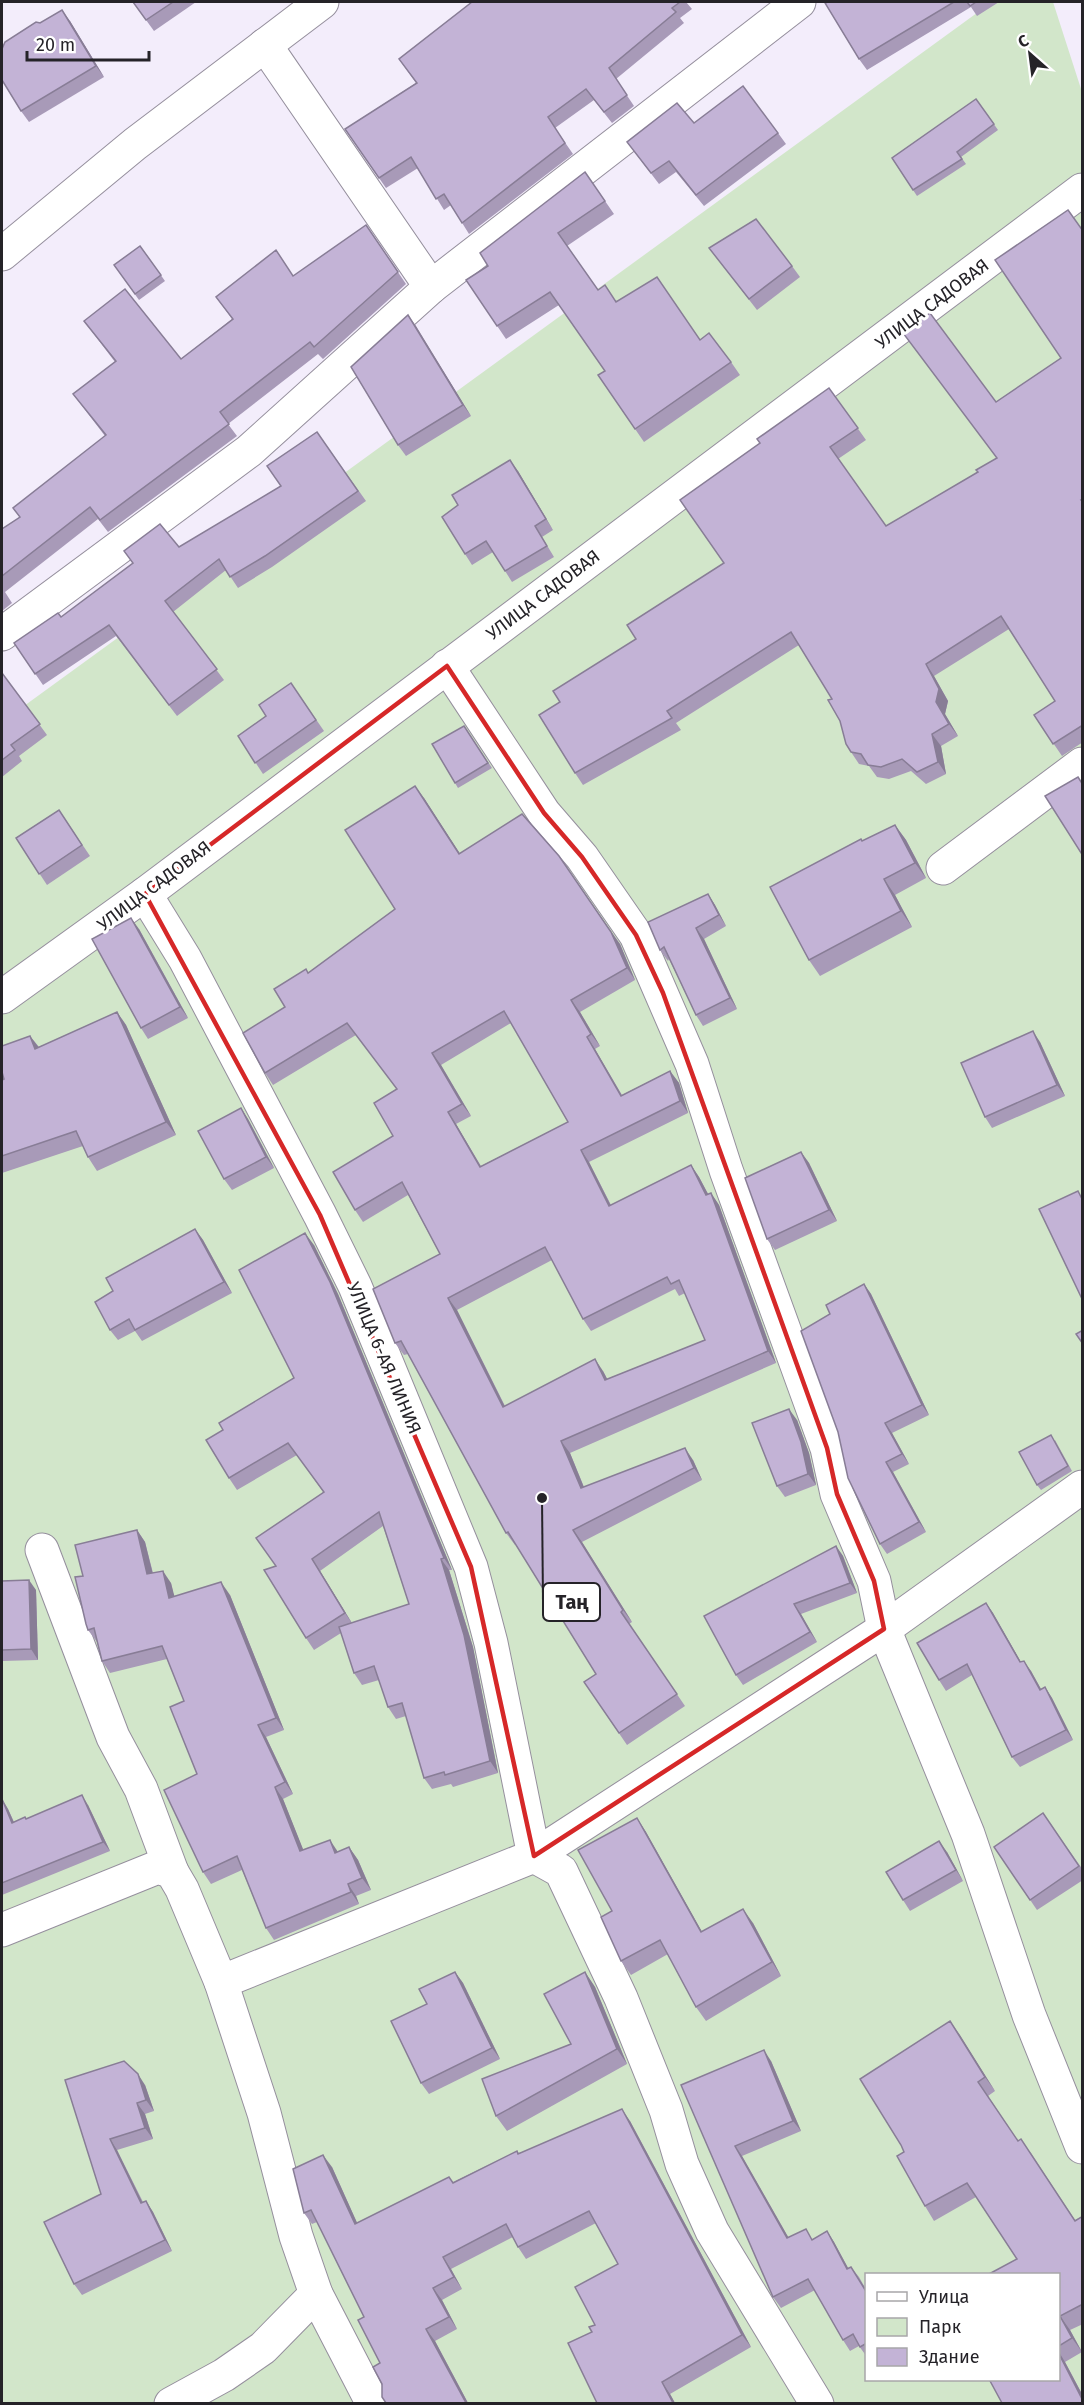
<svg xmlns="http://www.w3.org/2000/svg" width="1084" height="2405" viewBox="0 0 1084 2405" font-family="'Fira Sans',sans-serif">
<rect width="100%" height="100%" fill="#f3edfb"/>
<!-- green -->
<path fill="#d2e6ca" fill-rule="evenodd" d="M992,2H1053L1082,92V2403H2V722ZM866,2274H1058V2380H866Z"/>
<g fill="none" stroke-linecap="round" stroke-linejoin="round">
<defs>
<g id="minor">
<polyline points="265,45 431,287"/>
<polyline points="2,634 249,451 431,287 799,2"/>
<polyline points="447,666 544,813 582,857 636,935 692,1064 726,1170 827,1448 837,1494 874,1581 884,1629 968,1834 1029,2015 1082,2147"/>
<polyline points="943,868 1082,764"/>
<polyline points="2,997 145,894 1082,190"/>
<polyline points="42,1550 113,1737 141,1789 172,1872"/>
<polyline points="2,1930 158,1867 172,1872 182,1889 221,1982 534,1856 491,1643 471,1567 355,1286 320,1215 185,959 145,894"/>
<polyline points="221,1982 264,2113 296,2236 316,2294 373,2404"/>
<polyline points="171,2404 224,2375 263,2348 316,2294"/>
<polyline points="817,2404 712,2231 682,2164 666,2110 621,1998 561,1871 534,1856 884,1629 1082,1487"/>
</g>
<polyline id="major" points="2,254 135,144 322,2"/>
</defs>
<!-- minor casing -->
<use href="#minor" stroke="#958f9d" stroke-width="35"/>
<!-- major casing -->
<use href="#major" stroke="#958f9d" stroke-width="35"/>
<!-- minor -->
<use href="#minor" stroke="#fff" stroke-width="33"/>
<!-- major -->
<use href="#major" stroke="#fff" stroke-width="33"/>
</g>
<!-- wall -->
<g fill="#a89ab8" fill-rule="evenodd">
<polygon points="133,2 196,2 154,31"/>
<polygon points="472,2 686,2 692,9 680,18 684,23 616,79 634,106 612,123 594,100 555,128 573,154 469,234 451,205 444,210 418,168 386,188 345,129 416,83 399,59"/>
<polygon points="828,2 999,2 977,16 971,7 867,70 859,59"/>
<polygon points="70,21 104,77 29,122 21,111 40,23"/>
<polygon points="976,99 998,130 961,157 966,164 917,196 892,158"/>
<polygon points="694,123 778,133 786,144 704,206 676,172 659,184 627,142"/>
<polygon points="585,172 614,214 567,246 598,290 617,301 700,340 731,362 740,375 644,442 598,375 605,371 559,305 506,339 466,280 488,266"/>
<polygon points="366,225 406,284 323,359 318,354 228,424 237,436 108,532 98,519 5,592 12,603 2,611 2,529 20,517 13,508 105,436 73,394 115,362 84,321 181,359 232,319 216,297 294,276"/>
<polygon points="1083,231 1083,742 1062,756 1034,715 1055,701 1009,629 934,676 948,701 945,714 958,736 941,746 946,774 926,784 911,771 889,779 877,777 869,766 859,764 851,752 832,699 799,645 676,723 681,730 583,785 575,773 560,702 636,639 724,563 760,443 829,388 866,440 838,459 886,526 978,472 996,458 996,402 1061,358"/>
<polygon points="140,246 165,281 139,300 114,265"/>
<polygon points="709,248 792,266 800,277 757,310"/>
<polygon points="408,315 471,416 406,456 398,445"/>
<polygon points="317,432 366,501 272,567 238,588 226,570 173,612 224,680 177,716 116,636 43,685 14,643 61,617 133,563 124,551 179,547 281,486"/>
<polygon points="518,471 553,530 542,537 554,557 512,582 493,552 472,565 465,554"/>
<polygon points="2,673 47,735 19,756 22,761 2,777"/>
<polygon points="291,683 324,731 263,774 238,736 266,716"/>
<polygon points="464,726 492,768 458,788 455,783"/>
<path d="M424,798L460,854L620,944L635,980L580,1012L600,1046L595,1049L622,1095L670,1071L679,1083L688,1113L589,1162L611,1205L691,1165L699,1177L708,1194L711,1193L719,1205L776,1363L570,1453L584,1487L693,1460L702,1480L582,1542L632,1622L629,1624L685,1706L627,1745L584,1682L596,1674L516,1544L515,1545L506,1533L408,1354L404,1355L395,1343L440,1254L408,1195L363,1222L355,1210L393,1136L397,1089L356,1035L273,1085L265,1073L308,973L395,909ZM511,1023L568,1122L481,1166L456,1124L471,1116L441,1065ZM552,1260L583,1319L591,1331L675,1289L679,1296L685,1293L705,1340L607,1379L603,1371L505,1406L457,1310Z"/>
<polygon points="59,810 90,856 47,885 16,838"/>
<polygon points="895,825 906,840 926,878 895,895 912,927 820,976 809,960 862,841"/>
<polygon points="708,894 715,905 726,926 704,939 737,1009 703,1026 696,1015 669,959 668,961 660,950"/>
<polygon points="139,929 188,1018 148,1039 141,1028"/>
<polygon points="117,1012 126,1025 176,1135 97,1171 88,1157 83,1146 2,1173 2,1080 4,1079 30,1036 39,1047"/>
<polygon points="1040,1042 1065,1096 992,1128 985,1117"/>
<polygon points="241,1108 248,1119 274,1168 232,1190 224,1179"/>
<polygon points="801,1152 809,1163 837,1221 775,1250 767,1239"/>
<polygon points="195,1229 203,1240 232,1293 142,1341 135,1331 118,1340 110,1330 113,1291"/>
<path d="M314,1245L338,1294L452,1570H449L473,1647L498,1773L453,1787L451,1784L432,1789L424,1778L406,1716L396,1719L388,1707L379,1680L362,1685L354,1673L341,1633L314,1650L306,1638L276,1566L323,1492L297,1455L237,1490L229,1478L223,1430L294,1378ZM383,1526L409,1604L352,1623L320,1571Z"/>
<polygon points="864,1284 871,1294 929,1415 892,1433 909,1464 893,1472 926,1532 887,1554 880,1544 830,1314"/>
<polygon points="797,1420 809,1453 816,1485 785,1497 777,1486"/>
<polygon points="1055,1440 1072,1471 1041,1490 1037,1485"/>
<polygon points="137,1530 145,1542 153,1573 171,1583 174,1597 230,1595 284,1730 266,1737 293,1794 283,1799 303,1850 338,1852 349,1847 358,1860 371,1890 356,1896 359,1904 274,1940 266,1928 242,1870 211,1884 203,1872 197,1774 184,1701 167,1659 110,1673 102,1661 97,1642 88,1630 83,1576"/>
<polygon points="836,1546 843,1556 857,1593 801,1614 817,1642 743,1685 736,1675"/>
<polygon points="2,1581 36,1590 38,1660 2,1661"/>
<polygon points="986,1603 993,1613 1021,1662 1031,1671 1041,1689 1045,1687 1052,1698 1073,1740 1020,1767 1012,1757 972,1675 946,1691 939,1680"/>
<polygon points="2,1799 8,1809 14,1822 88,1805 110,1851 2,1895"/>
<polygon points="1043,1813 1083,1870 1083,1880 1037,1910 994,1847"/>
<polygon points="637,1818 646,1832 702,1932 753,1923 781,1976 706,2021 696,2007 668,1954 631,1975 621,1961 612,1911"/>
<polygon points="947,1852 963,1881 910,1911 903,1900"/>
<polygon points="455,1972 463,1983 500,2059 429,2094 421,2083 427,2004"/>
<polygon points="585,1972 595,1987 627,2064 507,2131 496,2116 571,2044"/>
<polygon points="950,2021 995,2091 988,2096 1018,2141 1031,2153 1075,2220 1083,2216 1083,2324 1070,2330 1082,2352 1065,2362 1083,2396 1083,2403 1059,2379 1059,2274 1017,2259 976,2197 934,2221 925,2206 904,2152"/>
<polygon points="771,2061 801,2131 742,2156 788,2237 813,2239 827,2231 834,2242 848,2268 851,2267 859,2277 867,2291 867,2357 859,2346 850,2351 843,2340 815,2290 781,2308 773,2297 681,2085"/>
<polygon points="65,2080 145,2085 154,2111 145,2114 153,2139 117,2150 143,2202 146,2201 153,2212 172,2251 82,2295 74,2284 101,2194"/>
<polygon points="630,2121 751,2347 670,2394 675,2403 597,2403 592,2332 618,2264 596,2223 526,2259 518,2247 513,2237 451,2269 462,2289 442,2300 457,2329 435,2341 468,2403 386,2403 380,2363 364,2317 317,2222 312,2224 304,2213 332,2167 357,2223 449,2177 453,2182 517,2151 519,2153"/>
</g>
<!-- shaded-wall -->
<g fill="#887d96">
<polygon points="62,10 70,21 104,77 96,66"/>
<polygon points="408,315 416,326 471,416 463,405"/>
<polygon points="510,460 518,471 553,530 546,519"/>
<polygon points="926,664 934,676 948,701 945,714 958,736 949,724 936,702"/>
<polygon points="932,734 941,746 946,774 938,762"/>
<polygon points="415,786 424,798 468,866 459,854"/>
<polygon points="895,825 906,840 926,878 915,863"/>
<polygon points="559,856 620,944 635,980 627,968"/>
<polygon points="884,879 895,895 912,927 901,911"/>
<polygon points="708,894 715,905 726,926 719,915"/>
<polygon points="131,918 139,929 188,1018 180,1007"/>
<polygon points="696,928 704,939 737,1009 730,998"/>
<polygon points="571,1000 580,1012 600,1046 591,1034"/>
<polygon points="117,1012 126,1025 176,1135 166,1122"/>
<polygon points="1033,1031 1040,1042 1065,1096 1057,1085"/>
<polygon points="30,1036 40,1049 35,1049"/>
<polygon points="587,1037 595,1049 629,1108 621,1096"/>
<polygon points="432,1053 441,1065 471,1116 462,1104"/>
<polygon points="670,1071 679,1083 688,1113 680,1101"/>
<polygon points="241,1108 248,1119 274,1168 266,1157"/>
<polygon points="448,1112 456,1124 488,1179 480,1167"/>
<polygon points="581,1150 589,1162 617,1218 609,1206"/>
<polygon points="801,1152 809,1163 837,1221 829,1210"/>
<polygon points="691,1165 699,1177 715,1207 706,1195"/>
<polygon points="711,1193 719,1205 776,1363 768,1351"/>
<polygon points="195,1229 203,1240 232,1293 224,1282"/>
<polygon points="305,1233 314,1245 338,1294 452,1570 444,1558"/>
<polygon points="864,1284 871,1294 929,1415 922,1405"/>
<polygon points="448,1298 457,1310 511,1419 503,1407"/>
<polygon points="595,1359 603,1371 614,1392 605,1380"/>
<polygon points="789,1409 797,1420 809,1453 816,1485 808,1474"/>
<polygon points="885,1423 892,1433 909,1464 902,1454"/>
<polygon points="561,1441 570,1453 589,1500 581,1488"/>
<polygon points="685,1448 693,1460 702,1480 694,1468"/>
<polygon points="886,1462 893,1472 926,1532 919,1522"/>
<polygon points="137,1530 145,1542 156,1587 147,1574"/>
<polygon points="573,1530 582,1542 632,1622 623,1610"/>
<polygon points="836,1546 843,1556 857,1593 850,1583"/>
<polygon points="312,1559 320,1571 353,1625 345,1613"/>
<polygon points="441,1559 449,1570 473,1647 498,1773 490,1761"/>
<polygon points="163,1571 171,1583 178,1610 169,1598"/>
<polygon points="29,1580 36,1590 38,1660 31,1649"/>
<polygon points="221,1582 230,1595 284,1730 276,1718"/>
<polygon points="986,1603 993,1613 1027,1673 1020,1662"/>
<polygon points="794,1604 801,1614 817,1642 810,1632"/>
<polygon points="1024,1661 1031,1671 1047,1700 1040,1690"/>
<polygon points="1045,1687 1052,1698 1073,1740 1066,1730"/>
<polygon points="258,1725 266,1737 293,1794 285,1782"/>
<polygon points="275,1787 283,1799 309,1864 300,1851"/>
<polygon points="82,1795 88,1805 110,1851 103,1842"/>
<polygon points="2,1799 8,1809 18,1832 12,1823"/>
<polygon points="637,1818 646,1832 710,1946 701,1932"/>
<polygon points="330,1840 338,1852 335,1853"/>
<polygon points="939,1841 947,1852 963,1881 956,1870"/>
<polygon points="349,1847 358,1860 371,1890 362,1878"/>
<polygon points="348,1884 356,1896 359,1904 351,1892"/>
<polygon points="743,1909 753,1923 781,1976 772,1962"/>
<polygon points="455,1972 463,1983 500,2059 492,2048"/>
<polygon points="585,1972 595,1987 627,2064 617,2049"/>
<polygon points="950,2021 960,2035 995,2091 985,2077"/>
<polygon points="764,2050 771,2061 801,2131 793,2121"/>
<polygon points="138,2074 145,2085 154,2111 146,2100"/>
<polygon points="137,2103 145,2114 153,2139 145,2128"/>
<polygon points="622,2109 630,2121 751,2347 742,2335"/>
<polygon points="110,2139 117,2150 148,2214 141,2203"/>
<polygon points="735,2146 742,2156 795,2249 787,2238"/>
<polygon points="323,2155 332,2167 363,2236 355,2224"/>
<polygon points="146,2201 153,2212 172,2251 165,2240"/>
<polygon points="827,2231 834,2242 854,2279 847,2269"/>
<polygon points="443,2257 451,2269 462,2289 454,2277"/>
<polygon points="851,2267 867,2291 867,2293"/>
<polygon points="433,2288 442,2300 457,2329 449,2317"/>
<polygon points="1060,2316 1070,2330 1082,2352 1072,2338"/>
<polygon points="426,2329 435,2341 468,2403 466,2403"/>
<polygon points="1059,2352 1065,2362 1083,2396 1083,2401 1059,2354"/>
<polygon points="662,2382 670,2394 675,2403 673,2403"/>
</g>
<!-- building -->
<g fill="#c3b3d6" stroke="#887d96" stroke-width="1.5" fill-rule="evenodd">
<polygon points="133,2 173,2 146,20"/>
<polygon points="472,2 680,2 672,8 676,12 609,68 627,95 604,112 586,89 548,117 565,143 462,223 444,194 436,199 411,157 379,178 345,129 417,83 399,59"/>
<polygon points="828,2 954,2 859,59 825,3"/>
<polygon points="967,2 976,2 970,6"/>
<polygon points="62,10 96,66 21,111 2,80 2,49 5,42 36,22 40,23"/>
<polygon points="743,86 778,133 696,195 669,161 651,173 627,142 677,103 694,123"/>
<polygon points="976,99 994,124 957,152 962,159 913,190 892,158"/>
<polygon points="585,172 605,201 558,233 598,290 605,285 616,302 657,277 700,340 709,333 731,362 635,429 598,375 605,371 550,292 497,326 466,280 488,266 480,253"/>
<polygon points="1068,210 1083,231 1083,499 1081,500 1083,502 1083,725 1053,744 1034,715 1055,701 1001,616 926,664 939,689 936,702 949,724 932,734 938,762 917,772 902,759 881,767 868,765 861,754 851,752 846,744 840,721 828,700 832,699 791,632 667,711 672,718 575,773 539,715 560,702 553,691 636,639 627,625 724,563 680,500 760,443 757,439 829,388 858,428 830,447 886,526 978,472 976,470 997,458 903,333 930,313 996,402 1061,358 995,260"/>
<polygon points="756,219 792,266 749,299 709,248"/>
<polygon points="366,225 398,272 314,347 310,342 220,412 229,424 100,520 90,507 2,576 2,529 20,517 13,508 106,435 73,394 116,361 84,321 125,289 181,359 233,319 216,297 276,250 293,276"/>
<polygon points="140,246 161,275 135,294 114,265"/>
<polygon points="408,315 463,405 398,445 351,367"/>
<polygon points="317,432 358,491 265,556 230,577 219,559 165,601 217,669 169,705 109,625 35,674 14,643 58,613 61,617 133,563 124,551 160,524 179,547 281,486 267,466"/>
<polygon points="510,460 546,519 535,526 547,546 505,571 486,541 465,554 442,517 458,505 452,495"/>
<polygon points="2,673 40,724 11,745 15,750 2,760"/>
<polygon points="291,683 316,720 255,763 238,736 266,716 259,705"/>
<polygon points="464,726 488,763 455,783 432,744"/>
<polygon points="1078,777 1083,785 1083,856 1045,796"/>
<path d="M415,786L459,854L522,814L559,856L611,932L627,968L571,1000L591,1034L587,1037L621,1096L670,1071L680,1101L581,1150L609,1206L691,1165L706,1195L711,1193L768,1351L561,1441L581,1488L685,1448L694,1468L573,1530L623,1610L621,1612L677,1694L619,1733L584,1682L596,1674L508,1532L506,1533L401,1341L395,1343L373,1289L440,1254L402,1182L355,1210L333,1172L393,1136L374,1103L397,1089L347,1023L265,1073L243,1033L285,1007L274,989L306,969L308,973L395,909L345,830ZM504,1011L568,1122L480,1167L448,1112L462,1104L432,1053ZM545,1247L583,1319L667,1277L671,1284L679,1280L705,1340L605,1380L595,1359L503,1407L448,1298Z"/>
<polygon points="59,810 82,845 39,874 16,838"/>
<polygon points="895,825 915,863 884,879 901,911 809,960 770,887 861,839 862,841"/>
<polygon points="708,894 719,915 696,928 730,998 696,1015 664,947 660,950 648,922"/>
<polygon points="131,918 180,1007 141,1028 92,939"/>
<polygon points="117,1012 166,1122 88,1157 76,1131 2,1156 2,1080 4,1079 2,1072 2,1046 30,1036 35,1049"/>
<polygon points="1033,1031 1057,1085 985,1117 961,1063"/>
<polygon points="241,1108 266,1157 224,1179 198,1131"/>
<polygon points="801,1152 829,1210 767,1239 745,1178"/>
<polygon points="1078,1191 1083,1201 1083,1301 1039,1209"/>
<polygon points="195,1229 224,1282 135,1330 129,1319 110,1330 95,1302 113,1291 106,1278"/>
<polygon points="305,1233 330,1282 444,1558 441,1559 464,1635 490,1761 445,1775 444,1772 424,1778 402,1703 388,1707 374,1666 354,1673 339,1627 409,1604 379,1512 312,1559 345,1613 306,1638 264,1570 276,1566 256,1538 324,1492 288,1443 229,1478 206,1440 223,1430 219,1423 294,1378 239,1270"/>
<polygon points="864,1284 922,1405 885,1423 902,1454 886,1462 919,1522 880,1544 848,1478 838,1432 801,1331 830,1314 826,1305"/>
<polygon points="1083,1330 1083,1344 1076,1334"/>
<polygon points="789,1409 801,1442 808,1474 777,1486 752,1423"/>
<polygon points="1051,1435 1068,1466 1037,1485 1019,1452"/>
<polygon points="137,1530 147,1574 163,1571 169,1598 221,1582 276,1718 258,1725 285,1782 275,1787 300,1851 330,1840 335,1853 349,1847 362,1878 348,1884 351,1892 266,1928 237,1856 203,1872 164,1790 197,1774 170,1707 184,1701 162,1646 102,1661 94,1628 88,1630 86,1624 75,1577 83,1576 75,1545"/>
<polygon points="836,1546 850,1583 794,1604 810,1632 736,1675 704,1616"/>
<polygon points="29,1580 31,1649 2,1650 2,1581"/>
<polygon points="986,1603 1020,1662 1024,1661 1040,1690 1045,1687 1066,1730 1012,1757 967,1664 939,1680 917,1643"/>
<polygon points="82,1795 103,1842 2,1883 2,1799 12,1823 25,1817 26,1819"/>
<polygon points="1043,1813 1079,1866 1030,1900 994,1847"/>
<polygon points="637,1818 701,1932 743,1909 772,1962 696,2007 660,1940 621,1961 601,1917 612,1911 578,1850"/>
<polygon points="939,1841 956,1870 903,1900 886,1872"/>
<polygon points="455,1972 492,2048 421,2083 391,2021 427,2004 419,1989"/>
<polygon points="585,1972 617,2049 496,2116 482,2079 571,2044 544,1994"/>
<polygon points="950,2021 985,2077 978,2082 1018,2141 1021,2139 1075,2221 1083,2216 1083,2304 1060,2316 1072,2338 1059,2346 1059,2274 989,2274 1017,2259 967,2183 925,2206 897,2156 904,2152 901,2145 860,2079"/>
<polygon points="764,2050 793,2121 735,2146 787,2238 806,2229 812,2240 827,2231 847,2269 851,2267 867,2293 867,2343 860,2347 853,2334 843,2340 808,2279 773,2297 681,2085"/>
<polygon points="124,2061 138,2074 146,2100 137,2103 145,2128 110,2139 141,2203 146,2201 165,2240 74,2284 44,2222 101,2194 65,2080"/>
<polygon points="622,2109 742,2335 662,2382 673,2403 597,2403 568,2343 592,2332 589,2327 595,2325 575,2287 618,2264 589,2211 518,2247 506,2224 443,2257 454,2277 433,2288 449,2317 426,2329 466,2403 386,2403 382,2397 382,2384 373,2367 380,2363 358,2320 364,2317 311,2210 304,2213 293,2169 323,2155 355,2224 449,2177 453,2183 517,2151 518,2154"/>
<polygon points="1059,2354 1083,2401 1083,2403 1002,2403 989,2379 1059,2379"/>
</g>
<!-- marked area -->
<path fill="none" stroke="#d62828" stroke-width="4.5" stroke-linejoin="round" d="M447,666L544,813L582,857L636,935L663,993L827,1448L837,1494L874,1581L884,1629L534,1856L471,1567L320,1215L145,894Z"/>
<g text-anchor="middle" stroke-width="6" stroke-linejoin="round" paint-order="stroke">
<!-- street labels -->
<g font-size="18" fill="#252328" stroke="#fff">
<text transform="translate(932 304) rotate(-37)" y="6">УЛИЦА САДОВАЯ</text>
<text transform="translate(543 595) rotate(-37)" y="6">УЛИЦА САДОВАЯ</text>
<text transform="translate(154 886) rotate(-37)" y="6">УЛИЦА САДОВАЯ</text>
<text transform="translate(384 1358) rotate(67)" y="6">УЛИЦА 6-АЯ ЛИНИЯ</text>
</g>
</g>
<!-- callouts -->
<path fill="none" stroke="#252328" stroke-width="2" d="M542 1498L543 1602"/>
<circle fill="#252328" stroke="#fff" stroke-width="2" cx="542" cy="1498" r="6"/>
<rect fill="#fff" stroke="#252328" stroke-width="2" x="543" y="1583" width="57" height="38" rx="6"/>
<g font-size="20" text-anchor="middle" font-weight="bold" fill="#252328">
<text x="572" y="1609">Таң</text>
</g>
<!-- border -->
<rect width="1084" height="2405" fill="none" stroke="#252328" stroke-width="6"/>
<!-- legend -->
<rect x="865" y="2273" width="195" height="108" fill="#ffffff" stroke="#a8a7a9" stroke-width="1.5"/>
<rect x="877" y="2292" width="30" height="9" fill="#ffffff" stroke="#a8a7a9" stroke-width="1.5"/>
<text x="919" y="2303" font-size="18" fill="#252328">Улица</text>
<rect x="877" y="2318" width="30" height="18" fill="#d2e6ca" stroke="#a8a7a9" stroke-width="1.5"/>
<text x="919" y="2333" font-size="18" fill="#252328">Парк</text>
<rect x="877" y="2348" width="30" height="18" fill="#c3b3d6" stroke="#a8a7a9" stroke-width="1.5"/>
<text x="919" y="2363" font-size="18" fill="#252328">Здание</text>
<!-- north arrow -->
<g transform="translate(1030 54) rotate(332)" stroke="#ffffff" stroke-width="4.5" paint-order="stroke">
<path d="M0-4.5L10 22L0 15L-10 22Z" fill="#252328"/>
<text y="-9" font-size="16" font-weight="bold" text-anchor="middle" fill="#252328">С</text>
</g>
<!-- scale -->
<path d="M27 51v9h122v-9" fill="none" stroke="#252328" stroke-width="3"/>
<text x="36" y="51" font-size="18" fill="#252328" stroke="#ffffff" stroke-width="4.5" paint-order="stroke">20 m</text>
</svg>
